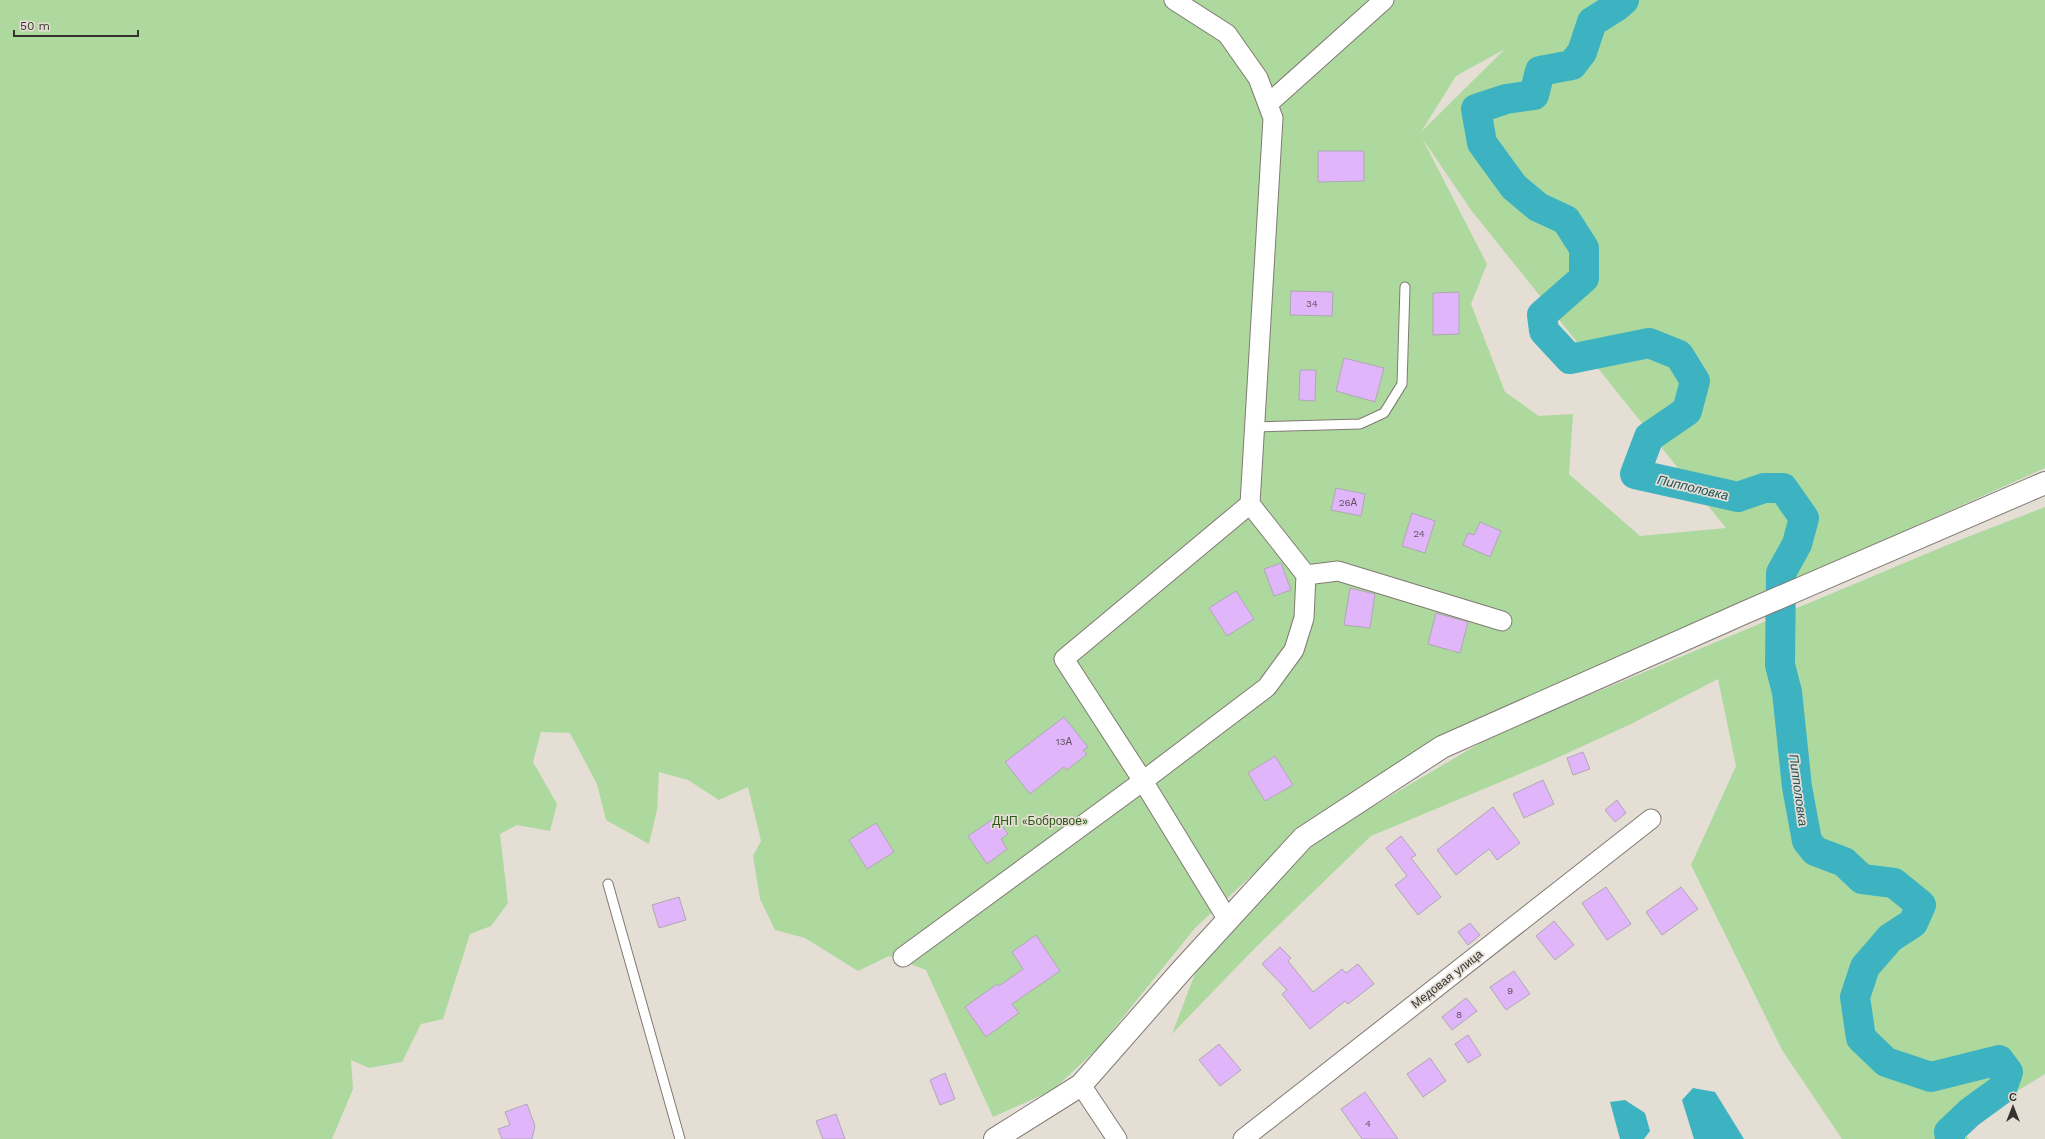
<svg xmlns="http://www.w3.org/2000/svg" width="2045" height="1139" viewBox="0 0 2045 1139" font-family="'Work Sans',sans-serif">
<rect width="100%" height="100%" fill="#e5ded5"/>
<!-- green -->
<g fill="#add99e" fill-rule="evenodd">
<path d="M0,0H2045V468L1432,742L1300,831L1195,928L1098,1048L1053,1090L993,1117L926,970L889,956L858,971L805,938L775,930L760,899L753,856L761,841L748,787L719,800L688,780L659,772L657,810L649,844L606,820L597,784L570,733L541,732L533,762L557,804L550,831L517,825L500,834L508,903L491,926L470,934L443,1019L421,1024L402,1062L369,1068L351,1060L353,1089L332,1139H0ZM1505,49L1421,132L1456,76ZM1422,138L1471,210L1726,528L1640,536L1569,474L1573,414L1539,416L1505,392L1471,304L1487,264Z"/>
<polygon points="2045,507 2045,1074 1958,1127 1969,1139 1842,1139 1782,1050 1691,865 1736,766 1718,679 1631,724 1548,762 1371,836 1254,949 1172,1034 1198,966 1311,843 1492,736 1952,543"/>
</g>
<!-- water -->
<g fill="#3db3c2">
<polygon points="1693,1088 1715,1092 1744,1139 1694,1139 1682,1100"/>
<polygon points="1625,1100 1645,1113 1650,1131 1644,1139 1620,1139 1610,1102"/>
</g>
<g fill="none" stroke-linecap="round" stroke-linejoin="round">
<!-- river -->
<polyline stroke="#3db3c2" stroke-width="30" points="1624,0 1617,6 1592,22 1582,52 1572,65 1540,71 1534,95 1506,99 1476,109 1482,143 1514,187 1538,207 1566,220 1584,248 1584,278 1542,315 1544,331 1570,359 1649,343 1679,355 1695,381 1687,411 1649,437 1635,474 1738,497 1764,488 1783,488 1804,518 1797,544 1781,573 1780,665 1787,692 1797,787 1807,841 1815,851 1844,862 1862,879 1894,883 1921,905 1913,923 1890,938 1865,967 1855,997 1861,1038 1886,1062 1931,1077 1999,1060 2008,1072 2002,1089 1969,1113 1949,1132 1950,1139"/>
</g>
<!-- building -->
<g fill="#e1b5f9" stroke="#aea8b1">
<polygon points="1318,151 1364,151 1364,181 1318,182"/>
<polygon points="1291,291 1333,292 1332,316 1290,315"/>
<polygon points="1459,292 1459,334 1433,335 1433,293"/>
<polygon points="1344,358 1384,368 1375,402 1336,391"/>
<polygon points="1300,370 1316,370 1315,401 1299,400"/>
<polygon points="1336,488 1365,494 1361,516 1331,510"/>
<polygon points="1412,513 1435,521 1425,553 1402,546"/>
<polygon points="1480,522 1501,531 1490,557 1463,545 1468,533 1474,535"/>
<polygon points="1281,563 1291,590 1274,596 1264,569"/>
<polygon points="1350,588 1375,594 1370,628 1344,625"/>
<polygon points="1236,591 1254,619 1227,636 1209,608"/>
<polygon points="1436,613 1468,622 1460,653 1428,644"/>
<polygon points="1064,717 1088,747 1083,750 1087,754 1067,770 1064,767 1030,794 1005,762"/>
<polygon points="1583,752 1590,769 1573,775 1567,758"/>
<polygon points="1275,756 1293,785 1265,801 1248,773"/>
<polygon points="1543,780 1554,804 1524,818 1513,794"/>
<polygon points="1617,800 1626,813 1615,822 1605,810"/>
<polygon points="1493,807 1520,843 1497,860 1489,849 1456,875 1437,850"/>
<polygon points="996,817 1008,834 1001,839 1007,849 987,864 968,836"/>
<polygon points="876,823 894,852 867,869 849,840"/>
<polygon points="1401,836 1416,855 1411,858 1441,897 1418,915 1395,885 1407,876 1386,848"/>
<polygon points="1606,887 1631,924 1607,940 1582,903"/>
<polygon points="1681,887 1698,909 1662,935 1646,912"/>
<polygon points="679,897 686,920 659,928 652,905"/>
<polygon points="1554,921 1574,945 1555,960 1536,936"/>
<polygon points="1470,923 1480,935 1468,945 1458,932"/>
<polygon points="1036,935 1060,971 1012,1004 1019,1013 986,1037 965,1007 997,984 999,986 1023,969 1012,952"/>
<polygon points="1280,947 1291,958 1288,961 1313,992 1342,969 1346,973 1358,964 1374,984 1348,1004 1345,1001 1310,1029 1282,994 1287,990 1262,964"/>
<polygon points="1514,971 1530,994 1506,1010 1490,987"/>
<polygon points="1466,998 1477,1011 1452,1030 1442,1017"/>
<polygon points="1468,1035 1481,1055 1468,1063 1455,1044"/>
<polygon points="1219,1044 1241,1070 1220,1086 1199,1060"/>
<polygon points="1430,1058 1446,1081 1423,1097 1407,1074"/>
<polygon points="945,1073 955,1099 940,1105 930,1080"/>
<polygon points="1365,1092 1398,1139 1362,1139 1341,1109"/>
<polygon points="527,1104 535,1126 532,1139 502,1139 498,1129 510,1125 505,1112"/>
<polygon points="836,1114 845,1139 823,1139 816,1121"/>
</g>
<g fill="none" stroke-linecap="round" stroke-linejoin="round">
<defs>
<g id="lane">
<polyline points="1255,427 1360,424 1384,413 1402,384 1405,287"/>
<polyline points="608,884 680,1139"/>
</g>
<g id="street">
<polyline points="1268,104 1384,0"/>
<polyline points="1306,575 1338,571 1502,621"/>
<polyline points="1228,920 1143,781 1064,659 1250,504"/>
<polyline points="903,957 1143,781 1267,687 1294,650 1304,618 1306,575 1250,504 1273,118 1258,78 1227,34 1174,0"/>
<polyline points="1081,1085 1117,1139"/>
<polyline points="1243,1139 1651,819"/>
</g>
<polyline id="secondary" points="995,1139 1081,1085 1182,970 1303,838 1442,747 1746,612 2045,483"/>
</defs>
<!-- lane casing -->
<use href="#lane" stroke="#817a73" stroke-width="11"/>
<!-- street casing -->
<use href="#street" stroke="#817a73" stroke-width="21"/>
<!-- secondary casing -->
<use href="#secondary" stroke="#817a73" stroke-width="24"/>
<!-- lane -->
<use href="#lane" stroke="#fff" stroke-width="9"/>
<!-- street -->
<use href="#street" stroke="#fff" stroke-width="19"/>
<!-- secondary -->
<use href="#secondary" stroke="#fff" stroke-width="22"/>
</g>
<g text-anchor="middle" stroke-width="3.5" stroke-linejoin="round" paint-order="stroke">
<!-- number labels -->
<g font-size="10" fill="#615462">
<text x="1312" y="307">34</text>
<text x="1348" y="506">26А</text>
<text x="1419" y="537">24</text>
<text x="1064" y="745">13А</text>
<text x="1510" y="994">9</text>
<text x="1459" y="1018">8</text>
<text x="1368" y="1127">4</text>
</g>
<!-- park labels -->
<g font-size="12" fill="#295715" stroke="#e5ded5">
<text x="1040" y="825">ДНП «Бобровое»</text>
</g>
<!-- street labels -->
<g font-size="12" fill="#36332f" stroke="#e5ded5">
<text transform="translate(1447 979) rotate(-38)" y="4">Медовая улица</text>
</g>
<!-- water labels -->
<g font-size="13" font-style="italic" fill="#22535a" stroke="#e5ded5">
<text transform="translate(1693 487) rotate(13)" y="5">Пипполовка</text>
<text transform="translate(1799 790) rotate(82)" y="5">Пипполовка</text>
</g>
</g>
<!-- north arrow -->
<g transform="translate(2013 1107)" stroke="#e5ded5" stroke-width="3" paint-order="stroke">
<path d="M0-3L7 15L0 10L-7 15Z" fill="#36332f"/>
<text y="-6" font-size="11" font-weight="bold" text-anchor="middle" fill="#36332f">С</text>
</g>
<!-- scale -->
<path d="M14 30v6h124v-6" fill="none" stroke="#36332f" stroke-width="2"/>
<text x="20" y="30" font-size="12" fill="#36332f" stroke="#e5ded5" stroke-width="3" paint-order="stroke">50 m</text>
</svg>
